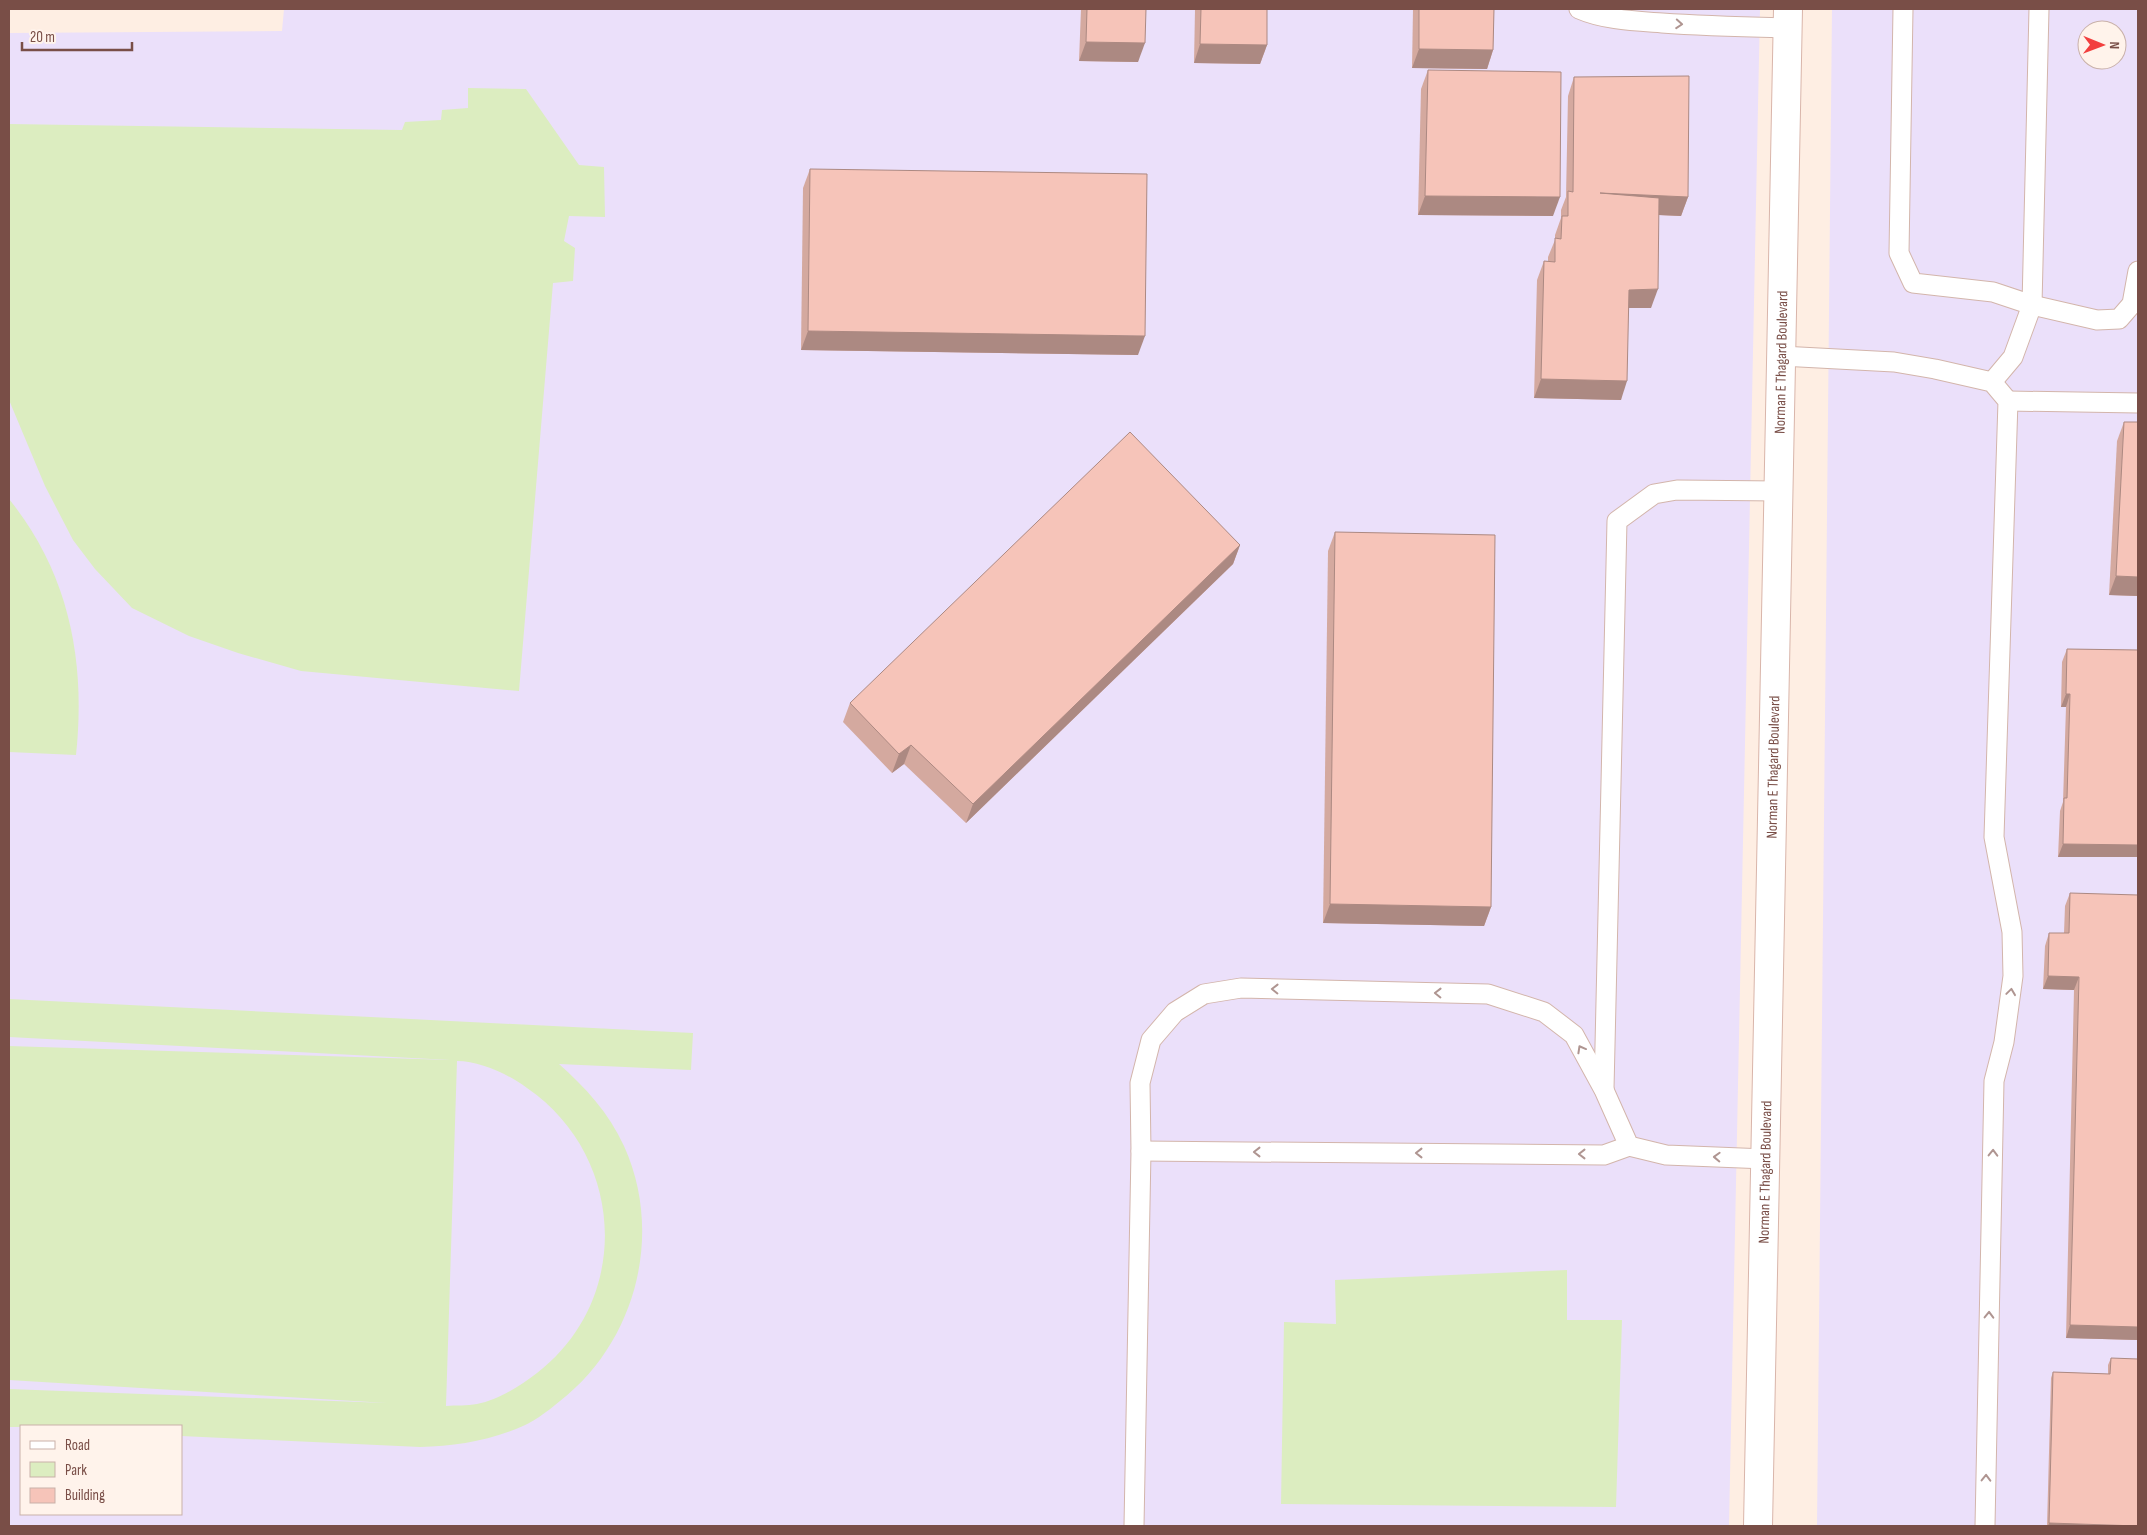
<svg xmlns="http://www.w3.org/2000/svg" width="2147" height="1535" viewBox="0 0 2147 1535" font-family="'Sofia Sans Condensed',sans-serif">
<rect width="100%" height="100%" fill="#feeee3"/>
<!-- education -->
<g fill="#ebe0fa" fill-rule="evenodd">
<path d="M284,9H1760L1729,1526H9V33L282,31ZM21,1426H181V1514H21Z"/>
<path d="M1832,9H2138V1526H1817ZM2087,30H2117V60H2087Z"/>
</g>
<!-- green -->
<g fill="#dcedc0" fill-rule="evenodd">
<polygon points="468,88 526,89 579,165 604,167 605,217 569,216 564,241 575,248 573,281 553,283 519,691 301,671 238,653 189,636 132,608 95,569 73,540 45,486 9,400 9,124 402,130 405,122 441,120 442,110 468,108"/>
<path d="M9,499C69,573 86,661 76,755L9,752Z"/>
<path d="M9,999L693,1033L691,1070L559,1064C585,1087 609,1113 624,1146C664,1234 636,1342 560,1401C547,1412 532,1423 516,1429C484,1442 453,1446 420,1447L181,1436V1426L9,1427V1389L387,1403L9,1380V1046L450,1060L9,1037ZM457,1061C480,1061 508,1074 527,1088C625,1155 633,1299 537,1373C520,1386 498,1400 477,1404C467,1406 456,1405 446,1406Z"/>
<polygon points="1567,1270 1567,1320 1622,1320 1616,1507 1281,1504 1284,1322 1336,1324 1335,1280"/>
</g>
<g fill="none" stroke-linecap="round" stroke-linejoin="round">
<defs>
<g id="lane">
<path d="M1579,9C1604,20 1635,21 1662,23C1704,26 1746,27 1788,28"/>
<polyline points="1903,9 1899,253 1913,283 1993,292 2032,305 2097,320 2119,319 2132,304 2138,271"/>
<polyline points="1781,356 1894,362 1935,369 1992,382 2008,401 1994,837 2012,932 2013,976 2004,1042 1994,1081 1985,1526"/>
<polyline points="1992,382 2013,357 2032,305 2039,9"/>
<polyline points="2008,401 2138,403"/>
<polyline points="1604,1089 1617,521 1654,494 1677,490 1778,491"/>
<polyline points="1141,1151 1604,1155 1629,1146"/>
<polyline points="1134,1526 1141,1151 1140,1083 1151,1040 1175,1012 1204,994 1241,988 1488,994 1544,1012 1574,1035 1604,1090 1629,1146 1666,1155 1766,1159"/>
</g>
<g id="secondary">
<path id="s1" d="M1758,1526L1788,9"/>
</g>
</defs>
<!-- lane casing -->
<use href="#lane" stroke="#d3b5ab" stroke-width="21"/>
<!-- secondary casing -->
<use href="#secondary" stroke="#d9b5aa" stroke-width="30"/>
<!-- lane -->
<use href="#lane" stroke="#fff" stroke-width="19"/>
<!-- secondary -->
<use href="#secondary" stroke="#fff" stroke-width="28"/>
</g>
<!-- wall -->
<g fill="#d4a99f">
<polygon points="1081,9 1146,9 1138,62 1079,61"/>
<polygon points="1195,9 1267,9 1267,45 1260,64 1194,63"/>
<polygon points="1413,9 1494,9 1493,50 1487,69 1412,68"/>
<polygon points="1428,70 1553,216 1418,215 1421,89"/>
<polygon points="1574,77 1688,197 1681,216 1658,215 1651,308 1629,308 1621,400 1534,398 1537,280 1544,261 1548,261 1548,257 1555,240 1555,235 1561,218 1561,210 1566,197 1568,96"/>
<polygon points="810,169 1138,355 801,350 803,188"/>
<polygon points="2124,422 2138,422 2138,596 2109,595 2117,441"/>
<polygon points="1335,532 1491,907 1484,926 1323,923 1328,551"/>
<polygon points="1240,545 1233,564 966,823 904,764 892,773 843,722 850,703"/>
<polygon points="2067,649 2138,650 2138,857 2058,857 2060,811 2063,802 2066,707 2061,707 2062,662"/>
<polygon points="2070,893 2138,1340 2066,1338 2074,990 2043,989 2045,946 2049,933 2064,933 2065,906"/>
<polygon points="2111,1358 2138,1526 2047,1526 2051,1378 2053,1372 2108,1374 2108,1365"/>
</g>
<!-- shaded-wall -->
<g fill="#ac8982">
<polygon points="1086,42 1145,43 1138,62 1079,61"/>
<polygon points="1200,44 1267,45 1260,64 1194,63"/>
<polygon points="1419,49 1493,50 1487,69 1412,68"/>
<polygon points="1600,193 1688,197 1681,216 1593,212"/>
<polygon points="1425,196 1560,197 1553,216 1418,215"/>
<polygon points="1658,289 1651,308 1622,308 1629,290"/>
<polygon points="808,331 1145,336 1138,355 801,350"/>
<polygon points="1541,379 1627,381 1621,400 1534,398"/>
<polygon points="1240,545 1233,564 966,823 973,804"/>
<polygon points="2116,576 2138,577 2138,596 2109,595"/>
<polygon points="2066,694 2070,694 2066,707 2061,707"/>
<polygon points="911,745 904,764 892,773 899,754"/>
<polygon points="2063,844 2138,845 2138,857 2058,857"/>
<polygon points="1330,904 1491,907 1484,926 1323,923"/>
<polygon points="2048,976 2079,977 2074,990 2043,989"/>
<polygon points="2070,1325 2138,1327 2138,1340 2066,1338"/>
<polygon points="2049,1523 2138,1526 2048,1526"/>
</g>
<!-- building -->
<g fill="#f6c4b9" stroke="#ac8982">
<polygon points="1087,9 1146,9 1145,43 1086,42"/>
<polygon points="1201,9 1267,9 1267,45 1200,44"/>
<polygon points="1419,9 1494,9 1493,50 1419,49"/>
<polygon points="1428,70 1561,72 1560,197 1425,196"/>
<polygon points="1689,76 1688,197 1600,193 1659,198 1658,289 1629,290 1627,381 1541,379 1544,261 1555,262 1555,238 1561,239 1562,216 1568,216 1568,191 1573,192 1574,77"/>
<polygon points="810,169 1147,174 1145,336 808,331"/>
<polygon points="2124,422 2138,422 2138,577 2116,576"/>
<polygon points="1130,432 1240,545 973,804 911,745 899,754 850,703"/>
<polygon points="1335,532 1495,535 1491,907 1330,904"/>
<polygon points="2067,649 2138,650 2138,845 2063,844 2064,798 2067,798 2070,694 2066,694"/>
<polygon points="2070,893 2138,895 2138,1327 2070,1325 2079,977 2048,976 2049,933 2069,933"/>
<polygon points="2111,1358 2138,1359 2138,1526 2049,1523 2053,1372 2110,1374"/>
</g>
<!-- one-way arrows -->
<defs><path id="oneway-chevron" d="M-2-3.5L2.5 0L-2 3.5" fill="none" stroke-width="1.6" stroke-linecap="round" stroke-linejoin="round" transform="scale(1.25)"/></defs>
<g stroke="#af9591">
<use href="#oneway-chevron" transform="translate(1679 24) rotate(4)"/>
<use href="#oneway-chevron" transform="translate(1275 989) rotate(-179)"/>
<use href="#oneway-chevron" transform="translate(2011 992) rotate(-82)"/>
<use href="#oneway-chevron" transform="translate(1438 993) rotate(-179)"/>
<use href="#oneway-chevron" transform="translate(1581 1049) rotate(-119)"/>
<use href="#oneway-chevron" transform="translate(1257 1152) rotate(-180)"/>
<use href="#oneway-chevron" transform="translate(1419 1153) rotate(-180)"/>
<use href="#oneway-chevron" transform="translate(1993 1153) rotate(-89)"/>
<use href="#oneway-chevron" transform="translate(1582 1154) rotate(-180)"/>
<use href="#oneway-chevron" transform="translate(1717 1157) rotate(-178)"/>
<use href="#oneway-chevron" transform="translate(1989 1315) rotate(-89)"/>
<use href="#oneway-chevron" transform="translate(1986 1478) rotate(-89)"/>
</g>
<g text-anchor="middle" stroke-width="4" stroke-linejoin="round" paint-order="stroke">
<!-- street labels -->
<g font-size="15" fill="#794e47" stroke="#fff3eb">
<text dy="5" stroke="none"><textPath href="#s1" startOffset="1164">Norman E Thagard Boulevard</textPath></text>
<text dy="5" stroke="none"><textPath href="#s1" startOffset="759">Norman E Thagard Boulevard</textPath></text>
<text dy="5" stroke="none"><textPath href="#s1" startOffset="354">Norman E Thagard Boulevard</textPath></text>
</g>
</g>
<!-- border -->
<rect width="2147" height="1535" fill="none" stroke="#794e47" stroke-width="20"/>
<!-- legend -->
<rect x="20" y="1425" width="162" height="90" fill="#fff3eb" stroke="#c9b1a9"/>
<rect x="30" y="1441" width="25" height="8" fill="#ffffff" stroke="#c9b1a9"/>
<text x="65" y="1450" font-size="15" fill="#794e47">Road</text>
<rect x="30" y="1462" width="25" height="15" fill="#dcedc0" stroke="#c9b1a9"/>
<text x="65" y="1475" font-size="15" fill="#794e47">Park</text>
<rect x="30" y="1488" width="25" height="15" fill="#f6c4b9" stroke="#c9b1a9"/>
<text x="65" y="1500" font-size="15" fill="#794e47">Building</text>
<!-- north arrow -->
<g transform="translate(2102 45) rotate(91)"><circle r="24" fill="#fff3eb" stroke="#c9b1a9"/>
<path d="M0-4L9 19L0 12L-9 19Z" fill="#f23f3e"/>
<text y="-8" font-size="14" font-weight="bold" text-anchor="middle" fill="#794e47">N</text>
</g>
<!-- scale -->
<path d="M22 42v8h110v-8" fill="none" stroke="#794e47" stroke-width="2.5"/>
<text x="30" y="42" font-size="15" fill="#794e47" stroke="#fff3eb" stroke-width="4" paint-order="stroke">20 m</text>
</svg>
